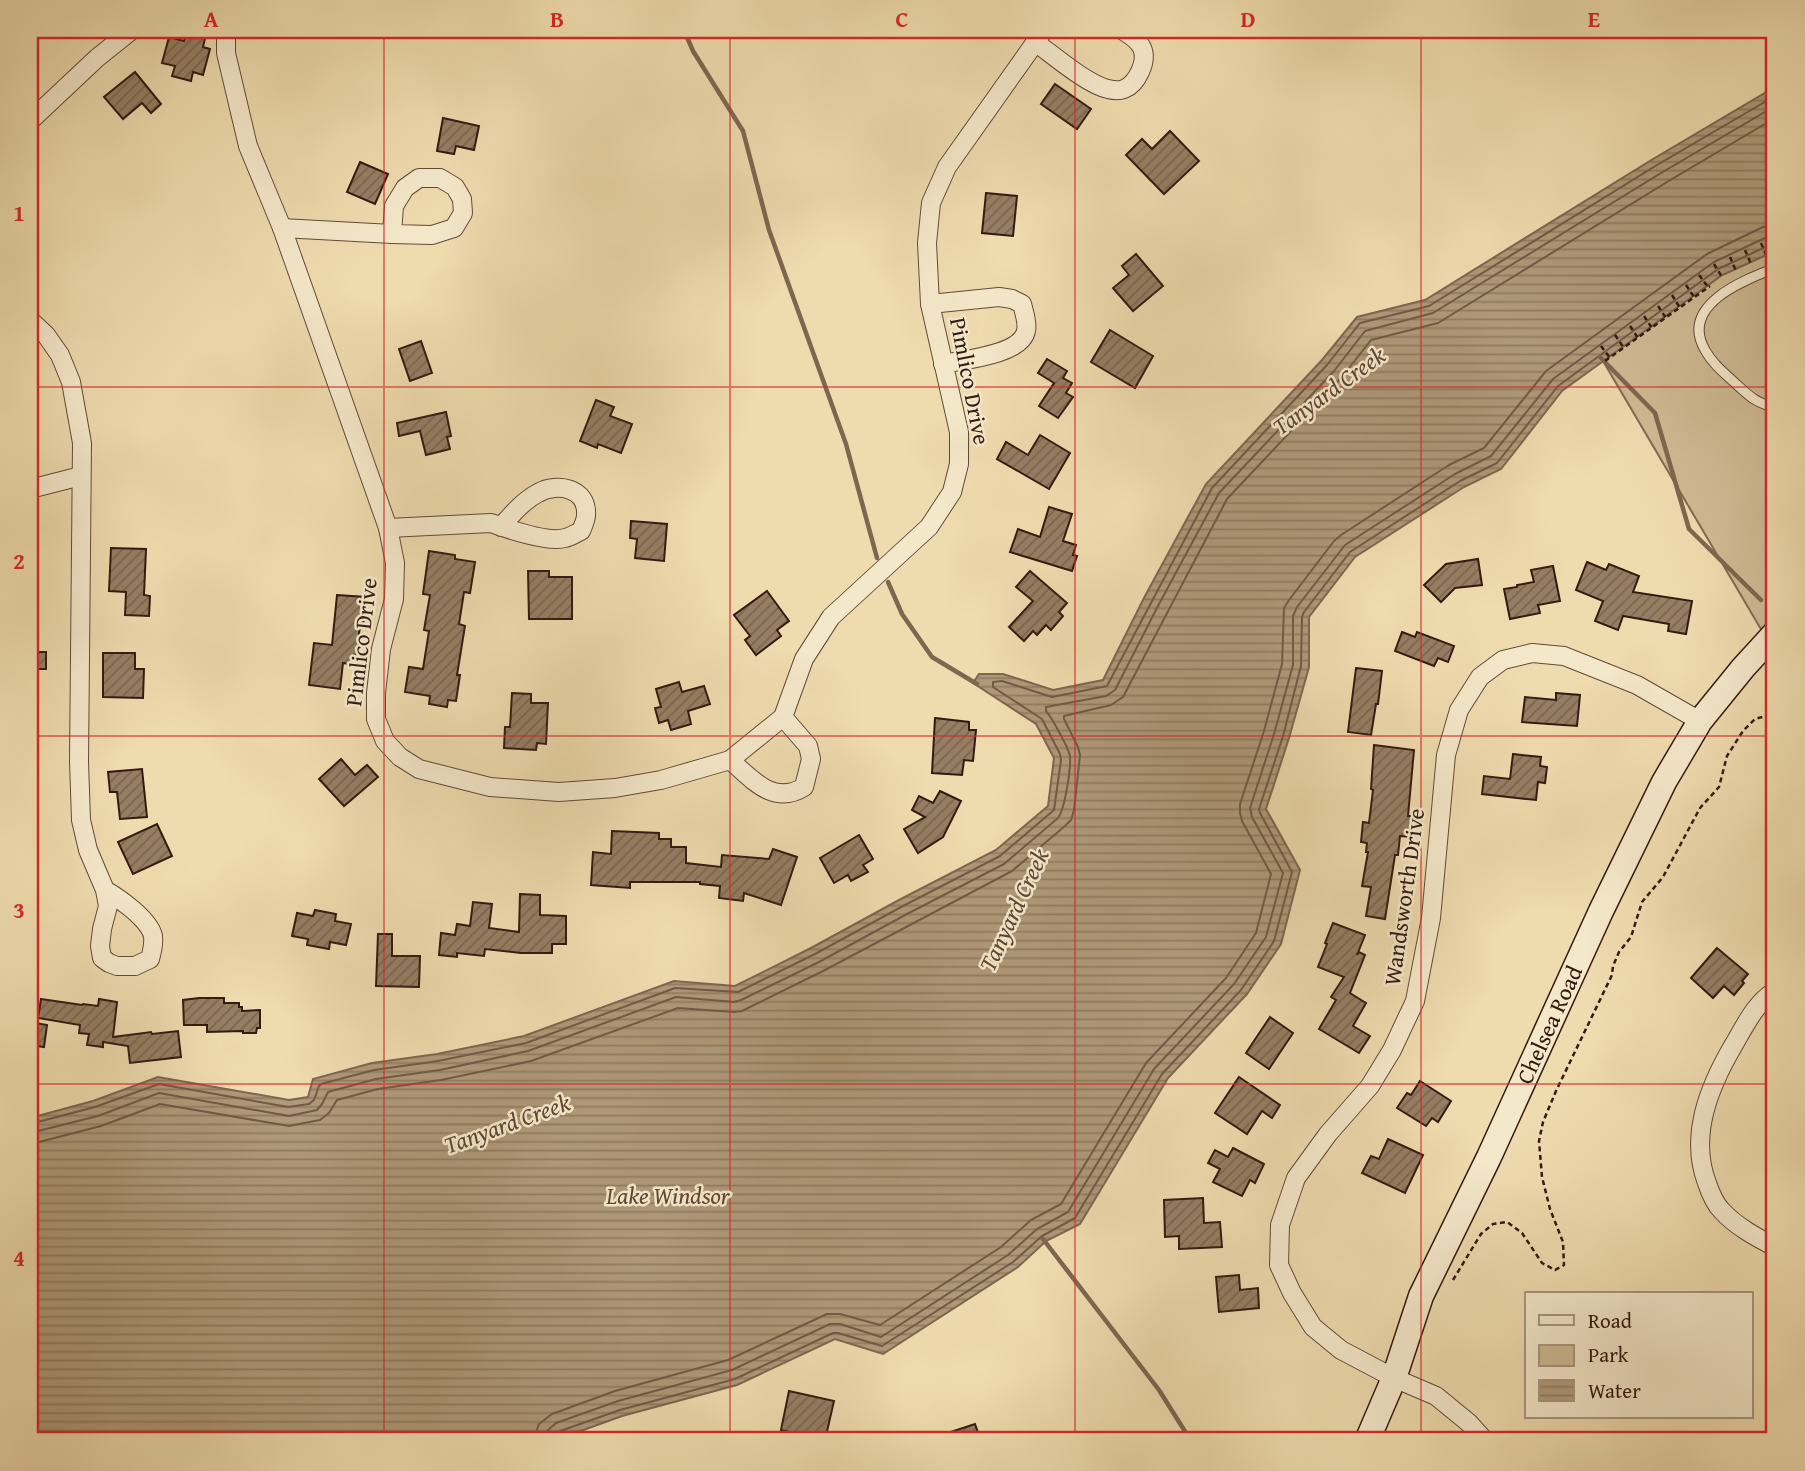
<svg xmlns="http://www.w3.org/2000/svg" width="1805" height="1471" viewBox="0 0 1805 1471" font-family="'Gentium Book Plus',serif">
<defs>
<pattern id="water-rules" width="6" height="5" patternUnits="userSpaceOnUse" patternTransform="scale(1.75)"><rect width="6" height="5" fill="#af9979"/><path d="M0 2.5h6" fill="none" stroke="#8f7c62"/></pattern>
<pattern id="building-hatch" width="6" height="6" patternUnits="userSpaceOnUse" patternTransform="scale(1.75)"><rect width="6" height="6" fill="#957e63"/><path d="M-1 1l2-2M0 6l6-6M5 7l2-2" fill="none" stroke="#7a6650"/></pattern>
</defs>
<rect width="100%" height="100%" fill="#eedbae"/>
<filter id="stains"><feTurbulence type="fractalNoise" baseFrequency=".00286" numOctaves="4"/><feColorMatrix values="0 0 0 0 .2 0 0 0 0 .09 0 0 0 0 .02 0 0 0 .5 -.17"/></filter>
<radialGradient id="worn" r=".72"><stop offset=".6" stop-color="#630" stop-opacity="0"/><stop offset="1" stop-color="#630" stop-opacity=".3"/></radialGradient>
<!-- park -->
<polygon fill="#ceba93" stroke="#816a52" stroke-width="2" points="1775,251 1775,618 1762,631 1603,361 1722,275"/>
<!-- water -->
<polygon fill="url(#water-rules)" stroke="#7e664f" stroke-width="2" points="1775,87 1775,251 1722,275 1562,391 1501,469 1464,487 1355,557 1309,617 1309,667 1289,738 1266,809 1300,870 1281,944 1247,994 1168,1078 1080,1224 1046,1241 1018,1267 883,1354 835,1339 737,1385 622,1416 553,1441 30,1441 30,1118 93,1101 158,1077 289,1100 308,1097 313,1079 372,1063 437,1054 524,1036 674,981 735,986 811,948 899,900 996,850 1048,806 1054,758 1036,724 973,683 979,674 1003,674 1053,690 1103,680 1145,596 1206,484 1322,360 1357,317 1425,300 1653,159"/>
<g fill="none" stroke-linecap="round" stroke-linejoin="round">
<!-- shore -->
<g stroke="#725a45" stroke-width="2">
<polyline points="30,1124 95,1107 159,1084 288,1107 309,1104 314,1100 319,1086 321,1084 374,1070 438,1061 526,1043 675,988 738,992 815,954 903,906 1000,856 1054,810 1061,760 1060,754 1042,719 993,687 993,682 1002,681 1052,697 1107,686 1212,488 1327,365 1360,323 1429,306 1657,165 1775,96"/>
<path d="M30,1133L98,1116L159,1093L289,1116L317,1110L322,1104L328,1092L376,1079L440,1070L528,1051L676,997L734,1002L741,1000L819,962L907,914L1004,864L1058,818C1065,809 1071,768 1070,756C1068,747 1052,718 1046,711V707L1106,696L1115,690L1159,604L1219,493L1334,371L1365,331L1433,313L1661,173L1775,106"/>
<polyline points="30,1143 39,1142 101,1126 160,1104 289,1126 320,1120 329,1113 337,1100 378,1089 441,1080 531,1061 678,1008 734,1012 742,1011 823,971 1012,871 1065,826 1071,820 1074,810 1080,755 1078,747 1064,719 1064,716 1111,705 1123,697 1227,499 1341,378 1371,340 1438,323 1667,182 1775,118"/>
<polyline points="535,1441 536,1432 539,1424 552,1414 615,1391 728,1360 827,1314 840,1314 880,1325 1001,1247 1031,1220 1061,1204 1146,1063 1226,978 1256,933 1271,874 1242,821 1240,813 1240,804 1264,731 1282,664 1284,608 1289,600 1334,541 1341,535 1449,465 1484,448 1546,371 1707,254 1763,227 1775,226"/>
<polyline points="545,1441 548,1430 556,1423 618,1401 732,1370 830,1324 840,1324 881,1337 1008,1255 1037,1229 1068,1212 1154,1069 1234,984 1266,937 1283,873 1252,817 1250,808 1274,734 1293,665 1293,616 1297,607 1345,545 1455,474 1491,456 1553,379 1714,262 1767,237 1775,236"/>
<polyline points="554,1441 555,1435 560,1431 620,1410 735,1379 833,1333 838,1333 882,1346 1013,1262 1042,1236 1075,1218 1162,1074 1241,990 1274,941 1292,872 1260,813 1259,809 1283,736 1301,666 1302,617 1304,612 1350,552 1460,481 1497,463 1558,386 1718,269 1770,245 1775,245"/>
</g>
<!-- stream -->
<g stroke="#7e664f" stroke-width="4.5">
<polyline points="684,30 693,51 743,131 769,230 846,444 877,558"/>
<polyline points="1600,357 1655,413 1689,529 1761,600"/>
<polyline points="888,582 902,614 932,657 977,684"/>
<polyline points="1043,1239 1159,1390 1191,1441"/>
</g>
</g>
<!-- building -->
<g fill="url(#building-hatch)" stroke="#341a11" stroke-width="2">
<polygon points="187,30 207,30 203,47 210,49 203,75 193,72 191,81 172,76 175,66 162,63 169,37 184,41"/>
<polygon points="135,72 161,104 151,113 142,103 123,119 104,97"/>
<polygon points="1055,84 1091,109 1077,129 1041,104"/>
<polygon points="443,118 479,126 474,150 456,146 454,154 437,151"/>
<polygon points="1170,131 1199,161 1164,194 1126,155 1142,139 1152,149"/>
<polygon points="360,162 388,174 375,204 347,192"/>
<polygon points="986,193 1017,196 1013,236 982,233"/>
<polygon points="1136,254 1163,286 1133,311 1113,288 1129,275 1122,266"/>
<polygon points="1110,330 1153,356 1135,388 1091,362"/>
<polygon points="421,341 432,373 410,381 399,349"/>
<polygon points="1047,359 1067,371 1063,378 1072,383 1066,393 1073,397 1058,418 1039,406 1054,383 1038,373"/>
<polygon points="596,400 614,407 610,416 632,424 621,453 598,444 597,448 580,441"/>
<polygon points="446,412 451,436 447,437 450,449 426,455 420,431 399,436 397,423"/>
<polygon points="1040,435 1070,453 1049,489 997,459 1006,442 1028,455"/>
<polygon points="1049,507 1072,514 1063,541 1076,545 1073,555 1077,556 1072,571 1010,552 1018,529 1040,537"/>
<polygon points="631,521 667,524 664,561 635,558 637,539 630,538"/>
<polygon points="111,548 146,549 144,595 150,596 149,616 125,615 126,592 109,591"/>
<polygon points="429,551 455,555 455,559 475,562 470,593 464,592 459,624 465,626 457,675 460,675 456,701 448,700 447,707 429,704 430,696 405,692 409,667 423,669 429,631 424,630 430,595 423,594"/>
<polygon points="1478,559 1482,585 1455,588 1441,602 1424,585 1446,564"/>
<polygon points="1587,562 1606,570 1609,564 1639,576 1633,592 1692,601 1686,634 1668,631 1669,624 1623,616 1618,630 1595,621 1603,601 1576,590"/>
<polygon points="1553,566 1560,601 1538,605 1540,613 1510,619 1504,589 1517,587 1517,585 1534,582 1531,570"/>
<polygon points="528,571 549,571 549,577 572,577 572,619 529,619"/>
<polygon points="1030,571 1067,603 1059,612 1063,616 1051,630 1046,625 1037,635 1033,631 1024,641 1009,627 1033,601 1016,587"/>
<polygon points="767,591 789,621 777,630 781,636 756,655 745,640 750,636 734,615"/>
<polygon points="337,595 366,597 363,626 360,626 355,665 343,663 340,689 309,685 314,643 332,645"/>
<polygon points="1402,632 1415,637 1417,632 1454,646 1448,662 1438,658 1434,666 1395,651"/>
<rect x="30" y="652" width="16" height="17"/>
<polygon points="103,653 135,653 135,669 144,669 143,698 103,697"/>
<polygon points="1356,668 1382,671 1378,704 1376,704 1371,735 1348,732"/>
<polygon points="679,682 682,692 704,686 710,704 688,711 691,724 671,730 668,720 659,723 655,708 661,707 656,689"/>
<polygon points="512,693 531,694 531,703 548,703 546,744 537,743 536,750 504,748 505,727 510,727"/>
<polygon points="1556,693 1580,695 1577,726 1522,722 1525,697 1556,700"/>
<polygon points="935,718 969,722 969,730 976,730 973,761 964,760 962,775 932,773"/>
<polygon points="1374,745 1414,750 1408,816 1414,816 1411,837 1400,836 1398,855 1395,855 1385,919 1366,916 1371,887 1362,886 1368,852 1366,852 1367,843 1361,842 1363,822 1369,823 1373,790 1371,789"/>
<polygon points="1513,754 1541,757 1540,766 1547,767 1545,783 1538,782 1536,800 1482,794 1484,776 1510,779"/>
<polygon points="341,759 355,775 367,765 378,777 344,806 319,779"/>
<polygon points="142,769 147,817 120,819 117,792 110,792 108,772"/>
<polygon points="940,791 961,801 943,837 918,853 904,829 925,817 912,810 919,796 933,803"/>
<polygon points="157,824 172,856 133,874 118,842"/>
<polygon points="612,831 659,833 659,839 671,839 671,847 686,847 686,863 721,867 722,855 769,859 773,849 797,857 781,905 744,893 743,901 719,898 720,886 700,884 700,882 630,882 630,888 591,885 593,852 611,854"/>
<polygon points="859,835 873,859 863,865 868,872 851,881 848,875 834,883 820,858"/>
<polygon points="520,894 540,895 540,915 566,916 566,944 552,944 552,953 521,953 485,949 484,956 457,953 457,957 439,955 441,933 455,935 457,924 470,926 473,902 492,904 489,928 519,932"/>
<polygon points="315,910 336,914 335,921 351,924 346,945 330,942 329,949 307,945 308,939 292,936 297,913 313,916"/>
<polygon points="1333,923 1365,935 1357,955 1359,952 1365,955 1350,993 1366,1003 1353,1026 1370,1036 1359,1053 1319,1029 1336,1000 1331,997 1344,977 1318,967 1327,944 1325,943"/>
<polygon points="378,934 392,934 392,956 420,956 419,987 376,986"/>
<polygon points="1717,948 1748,974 1742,981 1744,983 1734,995 1724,986 1713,998 1691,978"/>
<polygon points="199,998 224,998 224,1003 239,1003 239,1007 242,1007 242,1011 260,1010 260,1028 257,1028 256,1033 243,1033 243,1031 207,1032 207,1025 184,1025 183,1000"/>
<polygon points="41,999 82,1005 83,1004 98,1006 99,999 117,1002 113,1037 151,1032 152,1034 178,1031 181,1057 130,1063 128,1046 103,1042 103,1047 87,1045 89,1034 79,1033 80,1025 38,1018"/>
<polygon points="1270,1017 1293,1033 1269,1069 1246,1053"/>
<polygon points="30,1022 47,1025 44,1047 30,1045"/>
<polygon points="1239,1077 1280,1105 1272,1118 1262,1111 1247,1134 1215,1113"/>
<polygon points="1420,1081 1451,1101 1438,1122 1432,1118 1426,1126 1397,1108 1407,1093 1411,1095"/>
<polygon points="1388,1139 1423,1155 1405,1193 1362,1173 1371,1156 1379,1159"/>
<polygon points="1233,1148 1264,1164 1255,1183 1250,1180 1242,1196 1213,1182 1220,1169 1208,1163 1215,1150 1228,1157"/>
<polygon points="1203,1198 1204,1223 1220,1222 1222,1247 1179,1249 1179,1236 1165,1237 1164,1200"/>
<polygon points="1239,1275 1240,1290 1258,1288 1259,1308 1219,1312 1216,1277"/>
<polygon points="789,1391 834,1401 825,1440 781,1430"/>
<polygon points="975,1424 981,1441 930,1441 929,1439"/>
</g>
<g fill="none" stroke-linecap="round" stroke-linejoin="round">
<defs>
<path id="lane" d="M1775,268C1744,280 1679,305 1705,350C1712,363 1723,372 1734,382C1746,393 1758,406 1775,406"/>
<g id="street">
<polyline points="226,30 226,53 248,146 282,228 388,528 395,563 394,599 381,649 376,693 376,719 385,741 400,757 419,769 490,787 559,792 615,788 661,780 730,760 783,717 804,659 831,617 929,527 952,492 959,464 959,432 930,304 927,243 931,203 947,167 1044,30"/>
<path d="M1035,42C1053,55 1088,85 1108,89C1112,90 1119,91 1124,89C1137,84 1148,61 1142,48C1138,39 1130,35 1122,30"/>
<polyline points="30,121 97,58 132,30"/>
<polyline points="282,228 392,234 432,235 454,228 463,213 462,199 455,187 440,178 419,178 405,188 394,206 392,234"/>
<path d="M930,304L999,297L1012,299L1022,304C1024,312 1028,323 1026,331C1021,355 963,360 943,364"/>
<path d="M30,320L46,335L60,355L71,382L82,443L79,762L81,820L88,850L105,890L108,906L102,929L100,946L102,958L109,963L117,966H135L150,959C152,952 154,944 153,936C149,919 119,898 105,890"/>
<polyline points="30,489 81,476"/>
<path d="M388,528L491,523C508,529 548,543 565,538C571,537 576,533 581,531C583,526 586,520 586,515C588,488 557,482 538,493C523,501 512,514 501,527"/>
<path d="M730,760C752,779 773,806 804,787L811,759L808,746L783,717"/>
<path d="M1775,991C1755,1003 1745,1026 1733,1046C1709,1087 1689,1136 1707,1183C1710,1192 1715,1204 1722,1211C1737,1227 1756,1237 1775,1247"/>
<polyline points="1485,1441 1469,1423 1436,1396 1394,1378 1341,1350 1313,1327 1292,1293 1279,1265 1280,1225 1296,1178 1328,1134 1370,1086 1392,1050 1415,1001 1431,918 1446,755 1459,710 1480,677 1503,660 1532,653 1564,656 1637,685 1700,721"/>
</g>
<g id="secondary">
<path id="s1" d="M1367,1441L1394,1378L1421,1296L1489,1157L1601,911L1664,782L1700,721L1743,668L1775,633"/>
</g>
</defs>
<!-- lane casing -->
<use href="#lane" stroke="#624a38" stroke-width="11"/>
<!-- street casing -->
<use href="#street" stroke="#624a38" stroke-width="20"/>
<!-- secondary casing -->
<use href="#secondary" stroke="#341a11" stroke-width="27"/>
<!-- path -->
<g stroke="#341a11" stroke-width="2.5" stroke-dasharray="5 3.5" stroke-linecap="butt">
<polyline points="1761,243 1767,257"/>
<polyline points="1745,250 1751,264"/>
<polyline points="1730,257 1736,271"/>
<polyline points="1714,264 1722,277"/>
<polyline points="1699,275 1708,287"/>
<polyline points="1686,285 1694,297"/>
<polyline points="1672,295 1680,308"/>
<polyline points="1658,306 1666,318"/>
<polyline points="1644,316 1652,328"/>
<polyline points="1630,326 1638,338"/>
<polyline points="1615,335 1624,348"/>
<polyline points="1601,346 1610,358"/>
<polyline points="1605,361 1710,286"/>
<polyline points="1453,1280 1481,1234 1493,1224 1507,1222 1522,1233 1542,1263 1555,1270 1564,1265 1563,1242 1550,1209 1542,1177 1539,1141 1543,1122 1556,1091 1612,975 1613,966 1619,952 1631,937 1642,902 1663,877 1700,808 1719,787 1727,756 1743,731 1755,719 1766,716 1775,718"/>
</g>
<!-- lane -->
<use href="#lane" stroke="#f4e8ca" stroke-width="9"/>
<!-- street -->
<use href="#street" stroke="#f4e8ca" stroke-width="18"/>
<!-- secondary -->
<use href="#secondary" stroke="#f4e8ca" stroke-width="24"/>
</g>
<!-- grid -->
<path fill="none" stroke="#d62828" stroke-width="2" stroke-opacity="0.55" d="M384,30V1441M730,30V1441M1075,30V1441M1421,30V1441M30,387H1775M30,736H1775M30,1084H1775"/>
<g text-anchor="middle" stroke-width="5" stroke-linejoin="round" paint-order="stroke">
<!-- street labels -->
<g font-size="23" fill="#341a11" stroke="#f4e8ca">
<text transform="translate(970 381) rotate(79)" y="8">Pimlico Drive</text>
<text transform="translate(361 642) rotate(-83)" y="8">Pimlico Drive</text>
<text transform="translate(1404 897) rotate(-82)" y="8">Wandsworth Drive</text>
<text dy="8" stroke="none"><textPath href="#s1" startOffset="455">Chelsea Road</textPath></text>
</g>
<!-- water labels -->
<g font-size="24" font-style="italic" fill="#5f4635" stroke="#f4e8ca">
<text transform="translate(1329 391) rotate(-36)" y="8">Tanyard Creek</text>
<text transform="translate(1014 910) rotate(-65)" y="8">Tanyard Creek</text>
<text transform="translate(507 1124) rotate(-20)" y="8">Tanyard Creek</text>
<text x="668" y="1204">Lake Windsor</text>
</g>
</g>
<!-- margin -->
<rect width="1805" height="1471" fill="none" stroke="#eedbae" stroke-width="77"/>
<!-- legend -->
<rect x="1525" y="1292" width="228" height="126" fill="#f4e8ca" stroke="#a79680" stroke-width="2"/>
<rect x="1539" y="1315" width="35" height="10" fill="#f4e8ca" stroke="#a79680" stroke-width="2"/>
<text x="1588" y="1328" font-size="21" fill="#341a11">Road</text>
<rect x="1539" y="1345" width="35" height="21" fill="#ceba93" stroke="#a79680" stroke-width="2"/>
<text x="1588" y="1362" font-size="21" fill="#341a11">Park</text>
<rect x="1539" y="1380" width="35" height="21" fill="url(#water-rules)" stroke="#a79680" stroke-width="2"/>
<text x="1588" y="1398" font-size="21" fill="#341a11">Water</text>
<rect x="38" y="38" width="1728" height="1394" fill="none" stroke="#d62828" stroke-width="2.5"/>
<g font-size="23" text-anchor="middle" font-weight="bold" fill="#d62828">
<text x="211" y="27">A</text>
<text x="557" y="27">B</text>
<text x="902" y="27">C</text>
<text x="1248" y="27">D</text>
<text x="1594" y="27">E</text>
<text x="19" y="221">1</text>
<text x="19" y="569">2</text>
<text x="19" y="918">3</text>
<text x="19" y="1266">4</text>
</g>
<rect width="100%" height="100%" filter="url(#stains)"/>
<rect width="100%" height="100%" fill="url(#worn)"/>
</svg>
